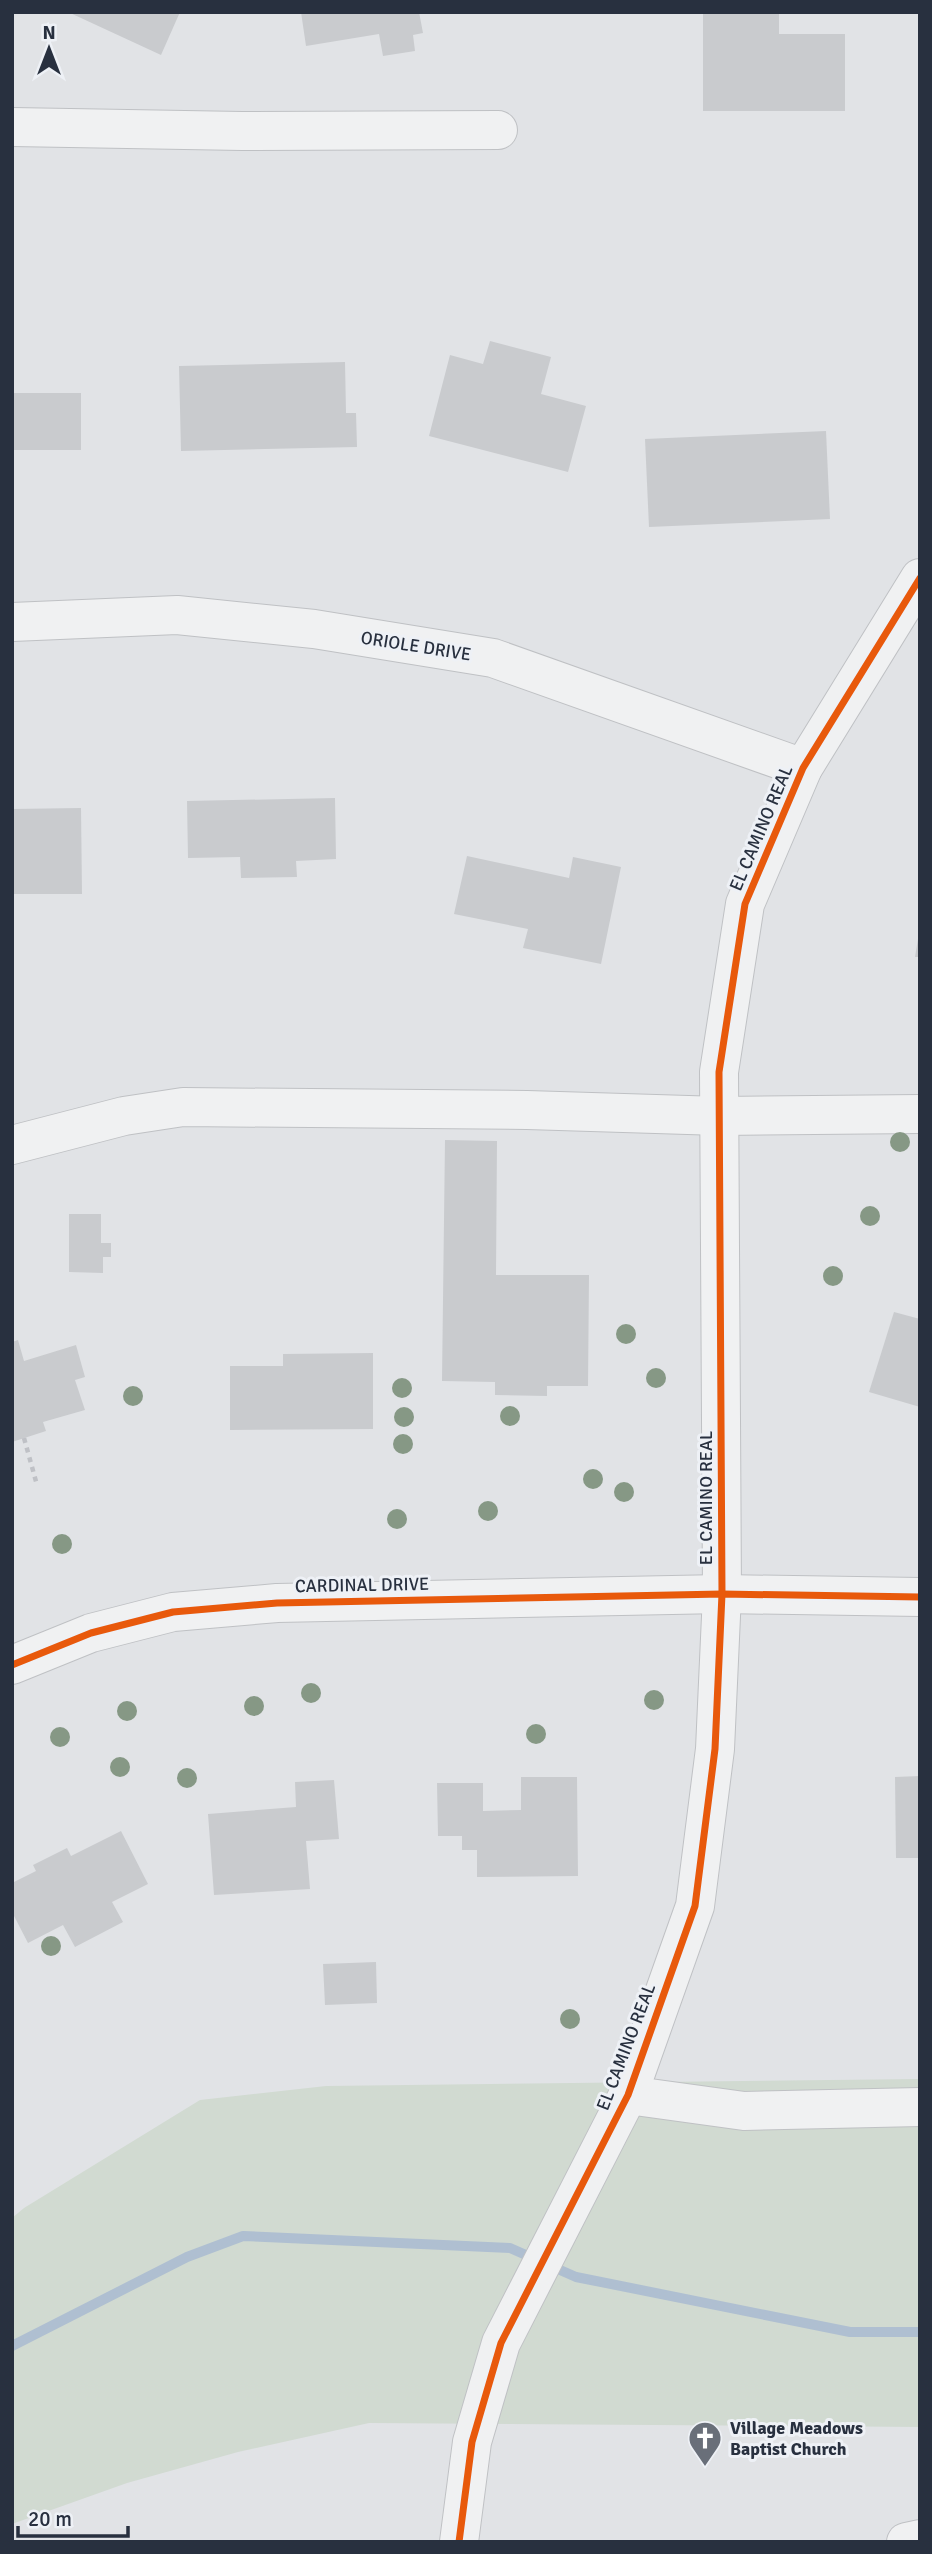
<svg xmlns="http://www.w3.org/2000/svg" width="932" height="2554" viewBox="0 0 932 2554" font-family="Signika,sans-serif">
<rect width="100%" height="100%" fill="#e1e3e6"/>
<!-- green -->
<polygon fill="#d1dad1" points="920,2079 920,2427 369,2423 238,2452 127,2483 12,2524 12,2218 24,2208 200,2100 326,2086"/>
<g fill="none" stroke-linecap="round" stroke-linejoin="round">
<!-- stream -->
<polyline stroke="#afbfd1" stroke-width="10" points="12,2346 187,2257 243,2236 510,2248 576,2277 850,2332 920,2332"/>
</g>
<!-- building -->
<g fill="#c9cbce">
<polygon points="68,12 180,12 161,55"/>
<polygon points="301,12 419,12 423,33 413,35 415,51 383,56 379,34 306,46"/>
<polygon points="703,12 779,12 779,34 845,34 845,111 703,111"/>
<polygon points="490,341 551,357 541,394 586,406 568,472 429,436 450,355 483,364"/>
<polygon points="345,362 346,413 356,413 357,447 181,451 179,366"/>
<rect x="12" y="393" width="69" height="57"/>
<polygon points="826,431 830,519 649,527 645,439"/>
<polygon points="335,798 336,859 296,861 297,877 241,878 240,857 188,858 187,801"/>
<polygon points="81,808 82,894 12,894 12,809"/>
<polygon points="467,856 569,878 573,857 621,867 601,964 523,948 528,929 454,914"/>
<polygon points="918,939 920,939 920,957 915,957"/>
<polygon points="445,1140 497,1141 496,1275 589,1275 588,1386 547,1386 547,1396 495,1395 495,1382 442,1381"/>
<polygon points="69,1214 101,1214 101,1243 111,1243 111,1257 103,1257 103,1273 69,1272"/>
<polygon points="894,1312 920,1319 920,1407 869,1392"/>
<polygon points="18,1340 24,1361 76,1345 85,1377 75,1380 85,1410 43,1422 46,1431 12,1442 12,1342"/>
<polygon points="373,1353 373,1429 230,1430 230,1366 283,1366 283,1354"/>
<polygon points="920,1776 920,1858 896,1858 895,1777"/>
<polygon points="521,1777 577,1777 578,1876 477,1877 477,1850 462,1850 462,1836 438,1836 437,1783 483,1783 483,1811 521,1810"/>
<polygon points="334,1780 339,1839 306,1841 310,1889 214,1895 208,1814 296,1807 295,1782"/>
<polygon points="121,1831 148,1884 112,1902 123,1922 75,1947 63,1925 28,1943 12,1912 12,1883 36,1871 33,1865 67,1848 71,1856"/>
<polygon points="376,1962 377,2003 325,2005 323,1964"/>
</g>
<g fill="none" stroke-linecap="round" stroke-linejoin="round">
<defs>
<g id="minor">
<polyline points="12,127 242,131 498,130"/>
<polyline points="12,622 177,615 314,629 493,658 803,768"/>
<polyline points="12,1145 124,1116 183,1107 527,1110 720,1116 920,1114"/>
<polyline points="12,1665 91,1633 173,1612 277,1603 722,1594 920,1597"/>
<polyline points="628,2095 744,2111 920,2107"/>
<polyline points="459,2542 472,2442 501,2343 628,2095 695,1906 715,1749 722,1594 719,1072 745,904 803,768 920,578"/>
<polyline points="906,2542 920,2539"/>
</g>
</defs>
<!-- minor casing -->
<use href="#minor" stroke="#bfc1c4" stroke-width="40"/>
<!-- path -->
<polyline stroke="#bfc1c6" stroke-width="4.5" stroke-dasharray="5 5" stroke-linecap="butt" points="24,1438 37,1485"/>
<!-- minor -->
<use href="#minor" stroke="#f0f1f2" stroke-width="38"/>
<defs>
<g id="cycleway">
<polyline points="12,1665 91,1633 173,1612 277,1603 722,1594 920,1597"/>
<polyline points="459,2542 472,2442 501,2343 628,2095 695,1906 715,1749 722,1594 719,1072 745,904 803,768 920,578"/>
</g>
</defs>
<!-- cycleway casing -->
<use href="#cycleway" stroke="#eef1f6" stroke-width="11"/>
<!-- cycleway -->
<use href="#cycleway" stroke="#e8590c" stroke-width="7"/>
</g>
<!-- trees -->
<g fill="#869885">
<circle cx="900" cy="1142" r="10"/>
<circle cx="870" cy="1216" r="10"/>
<circle cx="833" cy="1276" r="10"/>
<circle cx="626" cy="1334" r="10"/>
<circle cx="656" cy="1378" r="10"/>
<circle cx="402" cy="1388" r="10"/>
<circle cx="133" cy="1396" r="10"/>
<circle cx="510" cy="1416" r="10"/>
<circle cx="404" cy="1417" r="10"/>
<circle cx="403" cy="1444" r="10"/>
<circle cx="593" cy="1479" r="10"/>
<circle cx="624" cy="1492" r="10"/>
<circle cx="488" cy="1511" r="10"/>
<circle cx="397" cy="1519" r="10"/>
<circle cx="62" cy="1544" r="10"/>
<circle cx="311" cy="1693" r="10"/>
<circle cx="654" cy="1700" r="10"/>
<circle cx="254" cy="1706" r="10"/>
<circle cx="127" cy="1711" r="10"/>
<circle cx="536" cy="1734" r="10"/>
<circle cx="60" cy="1737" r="10"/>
<circle cx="120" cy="1767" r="10"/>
<circle cx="187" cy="1778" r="10"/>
<circle cx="51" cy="1946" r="10"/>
<circle cx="570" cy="2019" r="10"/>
</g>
<!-- icons -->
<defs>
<symbol id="church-pin" viewBox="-11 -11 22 30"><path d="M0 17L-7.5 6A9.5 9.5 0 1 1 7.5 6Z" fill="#696f79" stroke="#eef1f6"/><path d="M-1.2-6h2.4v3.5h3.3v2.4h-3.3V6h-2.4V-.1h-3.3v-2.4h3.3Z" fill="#fff"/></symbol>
</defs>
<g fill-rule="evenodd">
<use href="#church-pin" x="686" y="2419" width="38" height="52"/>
</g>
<g text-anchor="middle" stroke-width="6" stroke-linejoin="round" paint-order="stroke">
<!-- street labels -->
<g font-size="18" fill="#28303f" stroke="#eef1f6">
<text transform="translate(416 646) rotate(9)" y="6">ORIOLE DRIVE</text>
<text transform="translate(761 828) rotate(-67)" y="6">EL CAMINO REAL</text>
<text transform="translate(706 1498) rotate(-90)" y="6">EL CAMINO REAL</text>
<text transform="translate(362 1585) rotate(-1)" y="6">CARDINAL DRIVE</text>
<text transform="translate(626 2047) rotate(-69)" y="6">EL CAMINO REAL</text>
</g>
<!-- poi labels -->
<g font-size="18" font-weight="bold" fill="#28303f" stroke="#eef1f6" text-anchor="start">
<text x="730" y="2434">Village Meadows<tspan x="730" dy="21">Baptist Church</tspan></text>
</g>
</g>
<!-- border -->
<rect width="932" height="2554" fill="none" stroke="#28303f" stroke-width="28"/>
<!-- north arrow -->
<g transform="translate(49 49)" stroke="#eef1f6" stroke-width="5" paint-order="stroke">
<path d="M0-5L12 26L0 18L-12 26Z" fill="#28303f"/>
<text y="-10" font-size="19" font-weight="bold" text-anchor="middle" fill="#28303f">N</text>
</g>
<!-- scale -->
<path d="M18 2526v10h110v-10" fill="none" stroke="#28303f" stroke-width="3.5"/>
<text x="28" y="2526" font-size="21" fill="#28303f" stroke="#eef1f6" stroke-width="5" paint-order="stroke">20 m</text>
</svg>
